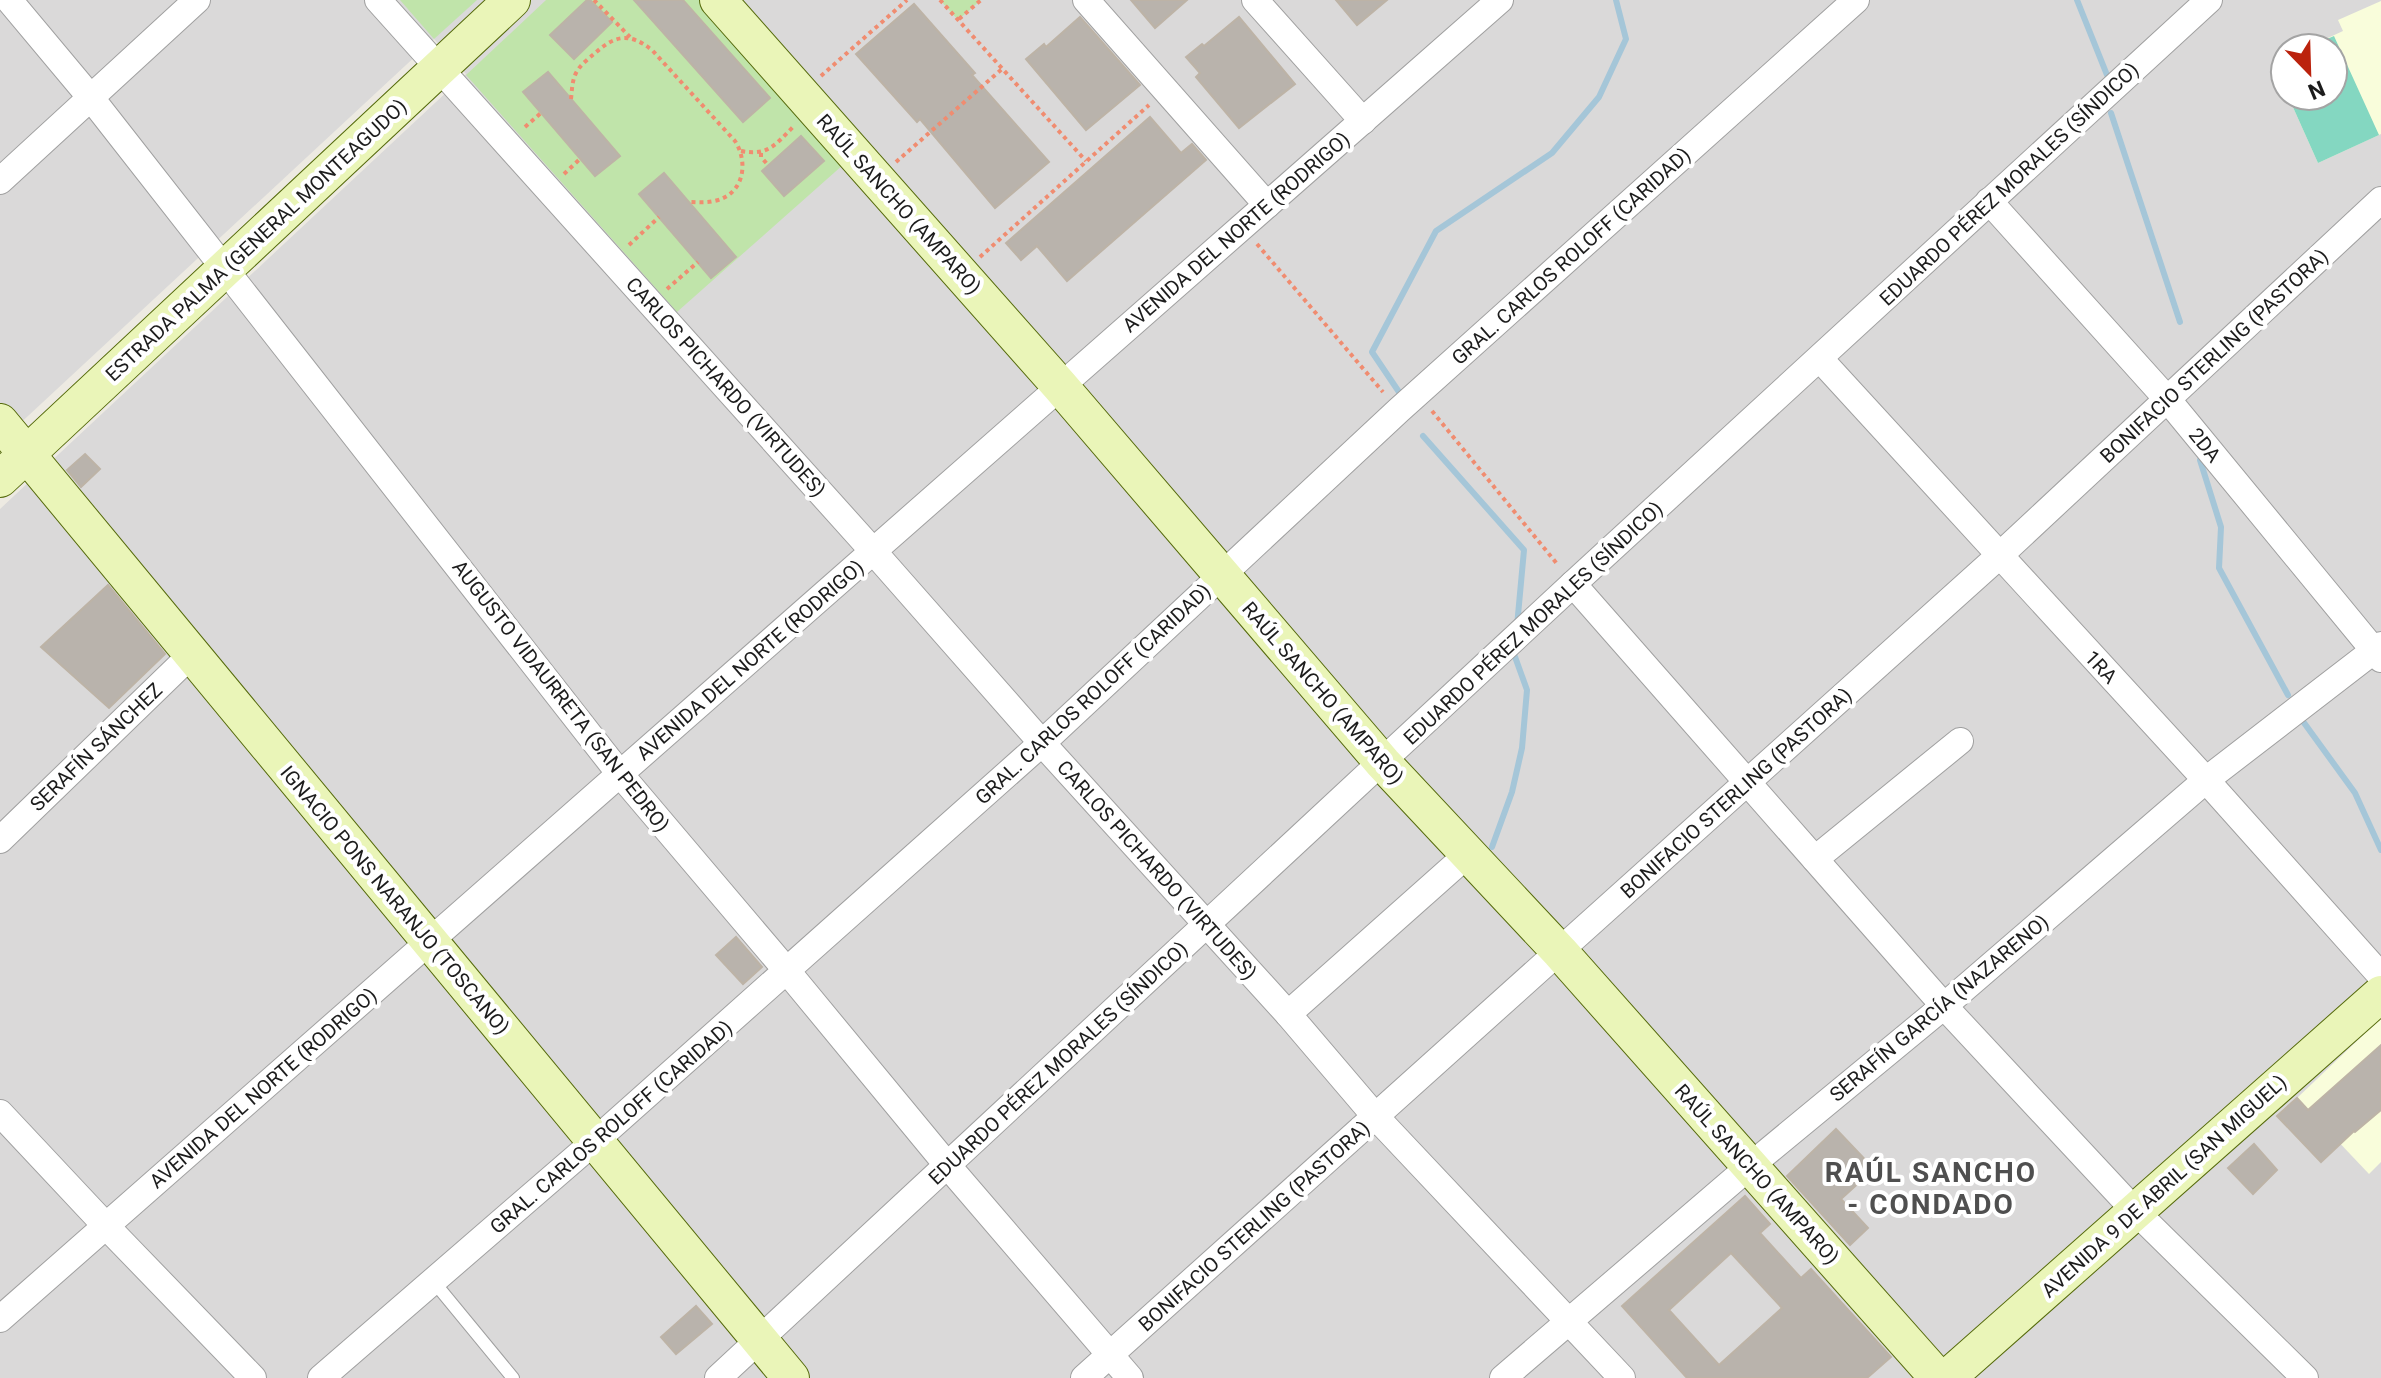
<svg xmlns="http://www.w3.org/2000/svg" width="2381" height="1378" viewBox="0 0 2381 1378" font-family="Roboto,sans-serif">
<rect width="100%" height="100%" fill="#edeae2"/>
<!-- residential -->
<g fill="#dad9d9" fill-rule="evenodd">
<path d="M0,0H2381V977L1927,1378H0V509L466,74L434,39L0,442ZM2285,48H2333V96H2285Z"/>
<polygon points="2381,1008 2381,1378 1971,1378"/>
</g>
<!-- education -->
<g fill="#f9fddb">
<polygon points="2381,1 2381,134 2318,163 2288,96 2333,96 2333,48 2306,48 2343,31 2338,20"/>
<polygon points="2381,1018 2381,1162 2369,1174 2297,1098"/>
</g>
<!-- grass -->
<g fill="#c0e4aa">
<polygon points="400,0 477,0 434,39"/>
<polygon points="546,0 699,0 844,164 677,312 466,75"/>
<polygon points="940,0 981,0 958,20"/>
</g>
<!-- pitch -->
<polygon fill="#84d7c1" points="2334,36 2379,135 2318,163 2288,96 2333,96 2333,48 2306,48"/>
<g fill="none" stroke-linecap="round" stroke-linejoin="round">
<!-- stream -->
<g stroke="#a5c6d8" stroke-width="6">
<polyline points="2077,0 2107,75"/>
<polyline points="2111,113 2180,322"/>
<polyline points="1399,392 1372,352 1436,231 1552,153 1599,97 1626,39 1616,0"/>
<polyline points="1423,436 1524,550 1517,626"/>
<polyline points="2200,460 2221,527 2219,568 2288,695"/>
<polyline points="2302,720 2355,793 2381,850"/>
<polyline points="1492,847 1512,792 1522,748 1527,690 1514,654 1515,649"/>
</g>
</g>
<!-- building -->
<g fill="#b9b3ac" stroke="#bdb3a6" stroke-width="2" fill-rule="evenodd">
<polygon points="587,0 590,0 612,22 574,59 550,35"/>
<polygon points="634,0 683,0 770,98 743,122"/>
<polygon points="1131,0 1187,0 1155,28"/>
<polygon points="1336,0 1387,0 1357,25"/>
<polygon points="914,4 975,73 972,75 1049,162 995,208 920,119 917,122 856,54"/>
<polygon points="1080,17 1140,85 1086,130 1026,59 1044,44 1046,47"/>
<polygon points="1239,17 1295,84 1239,128 1196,77 1200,73 1186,57 1202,44 1204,46"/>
<polygon points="548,72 620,156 595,176 523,92"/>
<polygon points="1150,117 1181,153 1192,144 1206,160 1067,281 1037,246 1021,260 1006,243"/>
<polygon points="801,136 824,161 784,196 762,171"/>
<polygon points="664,173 736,257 711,278 639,194"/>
<polygon points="85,454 100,469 81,487 67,470"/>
<polygon points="108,585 165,654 109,708 41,647"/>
<polygon points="736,937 762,967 743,984 716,955"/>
<polygon points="2381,1045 2381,1110 2355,1132 2354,1131 2321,1162 2277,1116 2297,1098 2308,1110"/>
<polygon points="1836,1129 1874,1169 1841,1199 1868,1228 1850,1245 1787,1176"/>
<polygon points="2254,1144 2277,1170 2253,1194 2228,1168"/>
<path d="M1745,1196L1770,1224L1760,1233L1801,1278L1811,1269L1891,1357L1867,1378H1687L1622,1306ZM1731,1253L1782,1308L1719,1365L1669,1310Z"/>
<polygon points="696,1306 712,1324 676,1354 661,1337"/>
</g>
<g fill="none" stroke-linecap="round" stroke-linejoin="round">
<defs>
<polyline id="lane" points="434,1282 513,1378"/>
<g id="street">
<polyline points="9,0 91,98 620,774 787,971 948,1166 1130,1378"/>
<polyline points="378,0 873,551 1042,743 1288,1014 1375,1116 1622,1378"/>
<polyline points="1086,0 1267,205"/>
<polyline points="1255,0 1363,121"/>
<polyline points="0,181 197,0"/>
<polyline points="1989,201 2168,400 2381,659"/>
<polyline points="1820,359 2206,780 2381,976"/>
<polyline points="1573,584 1944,1006 2135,1211 2305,1378"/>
<polyline points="0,840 192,654"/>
<polyline points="1815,859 1960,741"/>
<polyline points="1288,1014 1468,854"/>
<polyline points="0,1113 106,1226 253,1378"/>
<polyline points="0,1319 1500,0"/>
<polyline points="321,1378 595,1141 1042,743 1399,410 1856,0"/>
<polyline points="718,1378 1573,584 2209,0"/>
<polyline points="1084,1378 1999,556 2381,200"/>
<polyline points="1503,1378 1750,1166 1944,1006 2206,780 2381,645"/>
</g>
<g id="secondary">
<polyline points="718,0 1060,386 1383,763 1560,952 1938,1378"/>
<polyline points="0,422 791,1378"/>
<polyline points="0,479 512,0"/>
<polyline points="1947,1378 2381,994"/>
</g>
</defs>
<!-- lane casing -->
<use href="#lane" stroke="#a0a0a0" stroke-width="14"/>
<!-- street casing -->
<use href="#street" stroke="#a0a0a0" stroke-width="28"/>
<!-- secondary casing -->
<use href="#secondary" stroke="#556a0b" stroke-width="38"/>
<!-- path -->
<g stroke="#f08c70" stroke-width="4" stroke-dasharray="4 4" stroke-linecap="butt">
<polyline points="594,0 630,37"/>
<polyline points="940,0 1086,161"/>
<polyline points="959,19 981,0"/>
<polyline points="821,76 907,0"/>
<path d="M571,99C572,90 572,81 576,73C580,65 588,59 594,54C615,35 629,32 652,50L735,141C749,163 744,195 714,201C706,203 697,202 688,202"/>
<polyline points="525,127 541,113"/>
<path d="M741,151C768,156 775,145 793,127"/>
<polyline points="761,153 761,157 768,165"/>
<polyline points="896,162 1002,69"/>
<polyline points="564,174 580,159"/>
<polyline points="1257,244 1383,392"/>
<polyline points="629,245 659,217"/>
<polyline points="980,257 1149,105"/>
<polyline points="667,289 698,262"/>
<polyline points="1432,411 1558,565"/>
</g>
<!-- lane -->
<use href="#lane" stroke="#fff" stroke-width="12"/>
<!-- street -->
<use href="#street" stroke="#fff" stroke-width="26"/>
<!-- secondary -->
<use href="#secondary" stroke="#eaf5b8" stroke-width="36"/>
</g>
<g text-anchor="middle" stroke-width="8" stroke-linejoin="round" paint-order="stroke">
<!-- street labels -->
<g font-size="20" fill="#1c1c1c" stroke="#fff">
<text transform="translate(2009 184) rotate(-43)" y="7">EDUARDO PÉREZ MORALES (SÍNDICO)</text>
<text transform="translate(899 204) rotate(48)" y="7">RAÚL SANCHO (AMPARO)</text>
<text transform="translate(1236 232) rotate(-41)" y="7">AVENIDA DEL NORTE (RODRIGO)</text>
<text transform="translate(256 240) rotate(-43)" y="7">ESTRADA PALMA (GENERAL MONTEAGUDO)</text>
<text transform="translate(1571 256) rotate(-42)" y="7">GRAL. CARLOS ROLOFF (CARIDAD)</text>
<text transform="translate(2214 356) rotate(-43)" y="7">BONIFACIO STERLING (PASTORA)</text>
<text transform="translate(726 387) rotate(48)" y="7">CARLOS PICHARDO (VIRTUDES)</text>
<text transform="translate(2205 445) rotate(51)" y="7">2DA</text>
<text transform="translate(1533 623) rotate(-43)" y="7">EDUARDO PÉREZ MORALES (SÍNDICO)</text>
<text transform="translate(750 660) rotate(-41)" y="7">AVENIDA DEL NORTE (RODRIGO)</text>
<text transform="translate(2101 667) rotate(47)" y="7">1RA</text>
<text transform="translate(1323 693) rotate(49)" y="7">RAÚL SANCHO (AMPARO)</text>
<text transform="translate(1093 694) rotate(-43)" y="7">GRAL. CARLOS ROLOFF (CARIDAD)</text>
<text transform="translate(561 696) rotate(52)" y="7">AUGUSTO VIDAURRETA (SAN PEDRO)</text>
<text transform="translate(96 747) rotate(-44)" y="7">SERAFÍN SÁNCHEZ</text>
<text transform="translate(1736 793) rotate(-42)" y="7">BONIFACIO STERLING (PASTORA)</text>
<text transform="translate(1157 870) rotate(48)" y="7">CARLOS PICHARDO (VIRTUDES)</text>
<text transform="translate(395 900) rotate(50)" y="7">IGNACIO PONS NARANJO (TOSCANO)</text>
<text transform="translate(1939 1008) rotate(-40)" y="7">SERAFÍN GARCÍA (NAZARENO)</text>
<text transform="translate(1058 1063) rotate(-43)" y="7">EDUARDO PÉREZ MORALES (SÍNDICO)</text>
<text transform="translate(263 1088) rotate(-41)" y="7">AVENIDA DEL NORTE (RODRIGO)</text>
<text transform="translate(611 1127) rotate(-41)" y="7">GRAL. CARLOS ROLOFF (CARIDAD)</text>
<text transform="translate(1757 1174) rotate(48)" y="7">RAÚL SANCHO (AMPARO)</text>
<text transform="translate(2164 1186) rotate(-42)" y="7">AVENIDA 9 DE ABRIL (SAN MIGUEL)</text>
<text transform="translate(1254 1226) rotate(-42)" y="7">BONIFACIO STERLING (PASTORA)</text>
</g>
<!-- district labels -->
<g font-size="28" font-weight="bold" letter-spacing="2" fill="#4f4f4f" stroke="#fff">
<text x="1931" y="1182">RAÚL SANCHO<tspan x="1931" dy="32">- CONDADO</tspan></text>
</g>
</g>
<!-- north arrow -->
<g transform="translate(2309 72) rotate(157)"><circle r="38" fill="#ffffff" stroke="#a4a4a4" stroke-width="2"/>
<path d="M0-6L14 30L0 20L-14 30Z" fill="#bb220d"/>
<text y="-12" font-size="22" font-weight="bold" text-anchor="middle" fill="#1c1c1c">N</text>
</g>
</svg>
